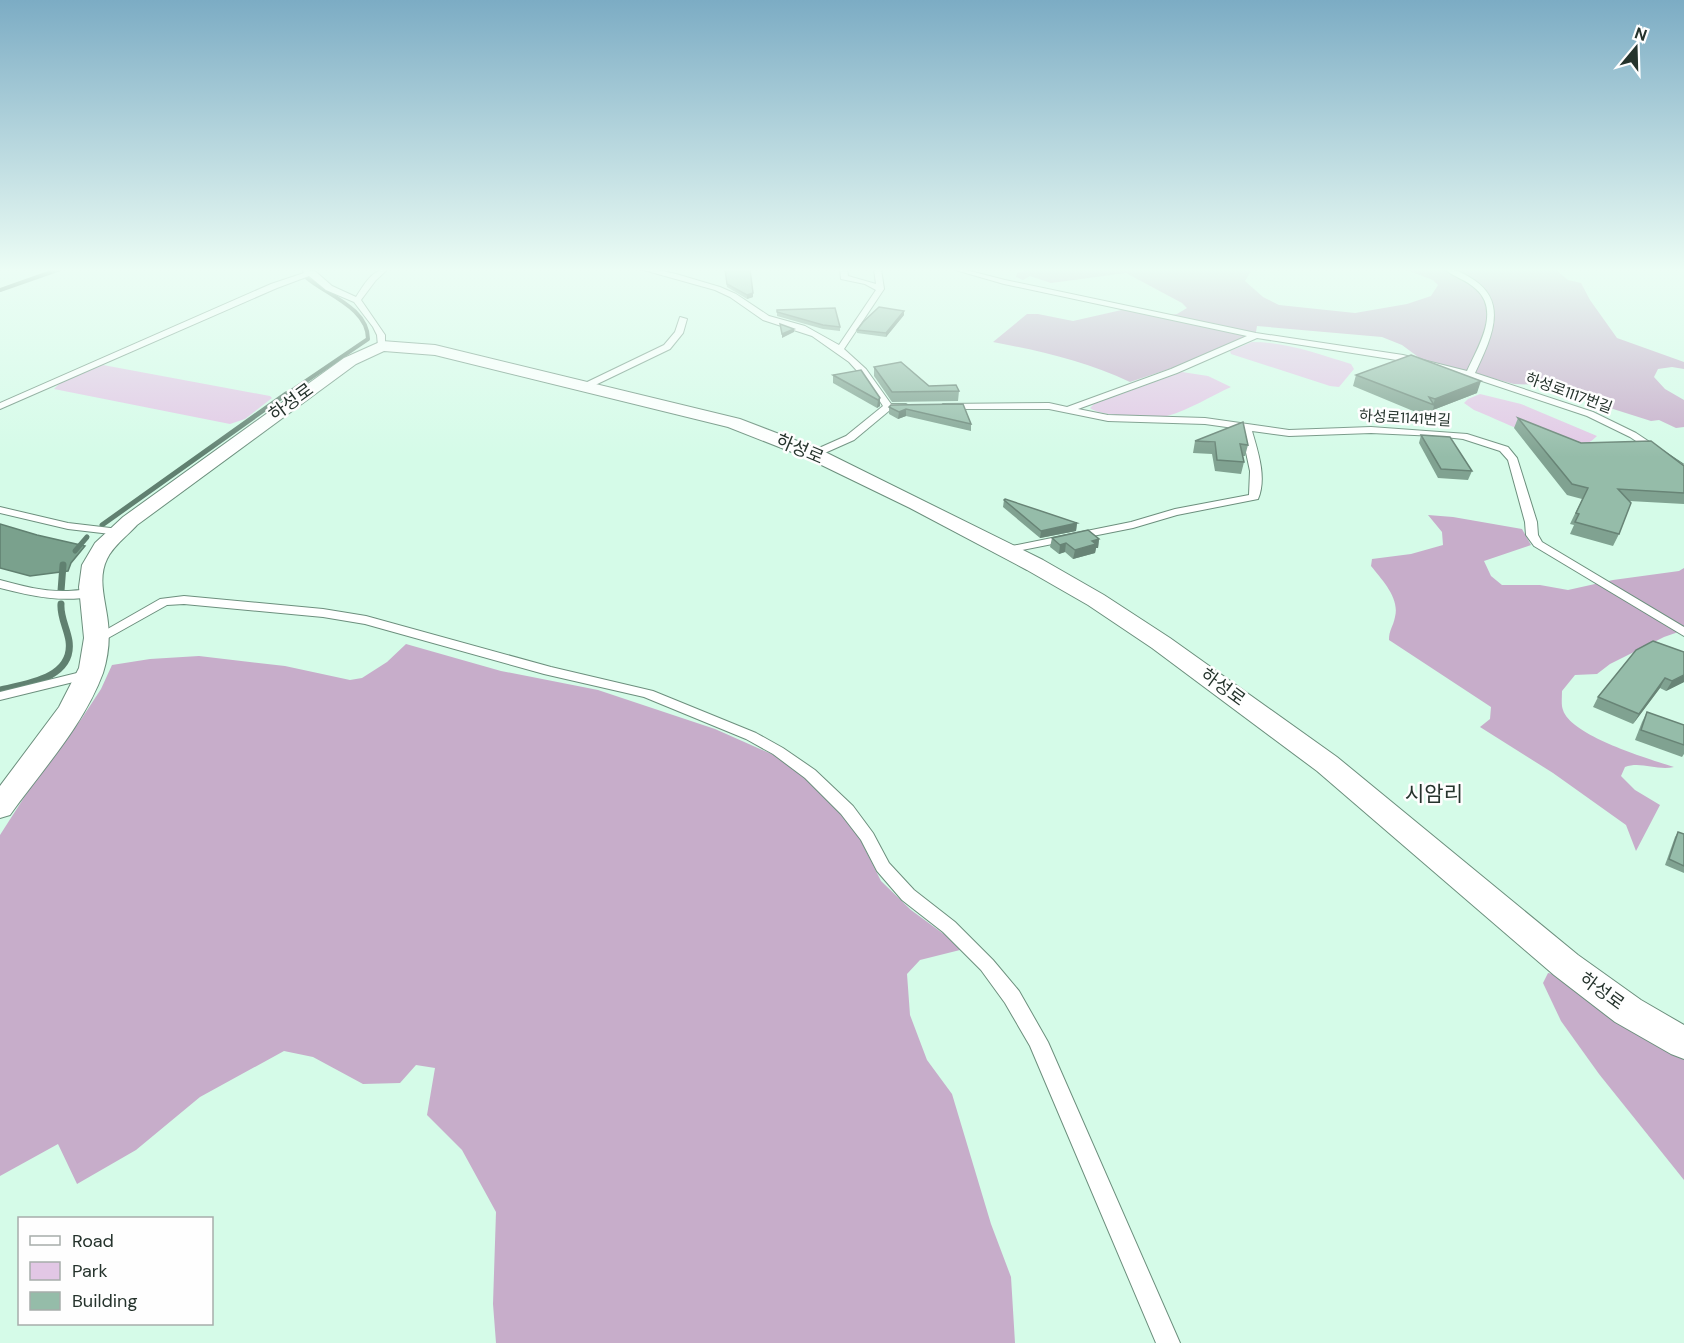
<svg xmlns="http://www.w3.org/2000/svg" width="1684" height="1343" viewBox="0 0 1684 1343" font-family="'DM Sans','Noto Sans KR',sans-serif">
<rect width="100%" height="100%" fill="#d5fbe8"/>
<!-- green -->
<g fill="#e2c7e5">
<path d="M1252,342C1286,342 1318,354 1351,364L1354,369L1339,387L1330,386L1231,354L1230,351Z"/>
<polygon points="103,365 270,396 272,398 245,419 230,424 54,389 61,382"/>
<path d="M1182,372L1208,376L1231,387C1211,396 1189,410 1167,416C1155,419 1098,416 1090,408L1094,404Z"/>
<path d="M1480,394L1521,404L1597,436C1592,441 1585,446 1577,447C1557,449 1495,418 1474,410L1464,403L1468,399Z"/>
</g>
<!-- forest -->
<g fill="#c7adca">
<path d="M1029,269H1252L1245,281L1263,297L1279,305L1355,313L1407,304L1431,296L1438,285L1433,280L1404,269H1555L1568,280L1581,283L1590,300L1617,338L1684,362V369L1672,367L1658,369L1654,377L1665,389L1684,400V427L1676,428L1659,420L1651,421L1610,408L1613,401L1595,396L1583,400L1574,399L1542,385L1514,384L1421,359L1402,345L1382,337L1257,326L1256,332L1187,363L1130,382C1086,361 1041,351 993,342L1027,314H1038L1073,321L1126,309L1159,316L1177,314L1187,308L1182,303L1126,273L1051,283L1030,276L1023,280L1016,277L1017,273Z"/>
<path d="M1428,515L1453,517L1522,529L1531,545L1484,561L1491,576L1502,585H1540L1568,590L1613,580L1679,571L1684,568V630L1664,637L1610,664L1597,674L1575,675L1562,691C1562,697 1561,705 1563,710C1571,736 1649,759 1674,767C1657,771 1641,761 1625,767L1621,776L1635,790L1660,805L1636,851L1626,825L1553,773L1480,727L1490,719L1491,707L1389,640C1389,630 1393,627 1395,617C1400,598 1382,580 1371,566L1372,559L1411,554L1443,545L1442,532Z"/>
<polygon points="406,644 501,671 598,690 715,729 785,760 810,778 850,819 881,881 911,910 945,935 960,950 920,960 907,974 910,1015 927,1060 952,1094 991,1224 1011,1277 1015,1343 496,1343 493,1304 496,1212 462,1150 427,1115 435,1068 416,1065 400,1083 363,1084 313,1057 284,1051 200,1097 136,1150 77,1184 58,1144 0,1176 0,835 34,782 82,718 101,689 112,665 150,659 199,656 285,666 350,680 362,678 387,662"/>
<polygon points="1548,973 1559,975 1684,1060 1684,1180 1599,1074 1561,1021 1543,983"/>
</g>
<!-- water -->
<polygon fill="#7aa18d" stroke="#608070" stroke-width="1.5" points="0,524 37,535 85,546 71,563 68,571 30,576 0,568"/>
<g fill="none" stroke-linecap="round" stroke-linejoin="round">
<!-- stream-far2 -->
<g stroke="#608070" stroke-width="4">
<polyline points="0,290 60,269"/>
<path d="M284,396L368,339C368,308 327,295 307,278"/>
</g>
<!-- stream-far1 -->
<g stroke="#608070" stroke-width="5">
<polyline points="102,525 286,394"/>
<polyline points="75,551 87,537"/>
</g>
<!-- stream -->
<g stroke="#608070" stroke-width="7">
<polyline points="61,591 63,565"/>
<path d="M0,690C27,684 74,678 69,641C67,628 60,617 61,604"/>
</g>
<defs>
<g id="lane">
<path d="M302,269L315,271L332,286L356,297C364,285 372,269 388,269L376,280L361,300L385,335V348L378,346L377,335L373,327L354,302L326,290L309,276L277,288L0,409V403L271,284L304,273Z"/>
<polygon points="640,269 653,269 676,274 720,287 736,294 769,316 805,326 839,345 876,290 865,284 841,279 840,269 847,269 848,276 876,284 874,269 881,269 884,289 844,349 866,369 891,404 906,404 911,407 906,410 890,410 854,440 818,456 810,456 810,452 846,436 883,406 869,384 849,362 812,336 763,320 730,297 715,290"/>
<path d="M952,269H962L1005,280L1256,333L1403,355L1467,371C1478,347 1501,311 1476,289C1467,280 1454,277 1444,269C1455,268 1465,274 1474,280C1510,304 1489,342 1475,373L1593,412L1636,433L1684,465V473L1630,437L1587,416L1467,376L1403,361L1257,338L1177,373L1078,409L1108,415L1205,418L1289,430L1371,427L1467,434L1508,447L1517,458L1537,522L1538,535L1542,542L1684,627V636L1534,546L1526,535L1525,522L1508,460L1500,451L1463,439L1436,436L1371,433L1289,436L1252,431C1258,452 1267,478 1258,499L1177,515L1133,528L1007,553L1003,552L1001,550L1003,548L1007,547L1131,522L1175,509L1249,495L1250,471L1241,429L1205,424L1108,421L1049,409H946L941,406L943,404L1049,403L1067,407L1171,369L1247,336L1004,284Z"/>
<polygon points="680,317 687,319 683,333 670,349 589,388 583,388 583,384 664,345 675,332"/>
<polygon points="0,507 68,523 119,529 125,532 119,535 68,529 0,513"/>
<path d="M0,580C22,586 45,592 68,591C77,591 89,587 96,593L94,596C63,603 31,596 0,588Z"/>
<polygon points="184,596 323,609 366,616 551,667 653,691 756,733 783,748 815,770 853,806 873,833 889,863 914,890 955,922 993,960 1019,991 1048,1042 1180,1343 1156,1343 1030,1046 1005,1003 981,970 943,932 902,900 877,871 861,840 841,814 805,778 773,754 746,739 644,697 544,674 365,624 323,617 184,604 167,605 101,642 91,642 90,639 160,599"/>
<polygon points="89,670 96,674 94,677 0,700 0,692"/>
</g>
<path id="street" d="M382,341L435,345L740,419L821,450L1043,560L1104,595L1170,638L1337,757L1578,955L1641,1000L1684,1025V1059L1671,1054L1615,1022L1554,975L1317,771L1152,648L1088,605L1027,570L910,508L807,458L728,427L435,355L384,351L356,364L137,525C127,536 113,546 107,559C97,579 106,602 108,623C110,639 108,657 103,673C84,725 42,770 10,815L0,818V786L59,707L79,668L84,638L79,587L82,565L95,543L123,517L344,358Z"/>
</defs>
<!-- lane casing -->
<use href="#lane" stroke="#6c8f7d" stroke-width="2"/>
<!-- street casing -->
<use href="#street" stroke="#6c8f7d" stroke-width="2"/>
<!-- lane -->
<use href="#lane" fill="#fff" fill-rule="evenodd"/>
<!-- street -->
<use href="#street" fill="#fff" fill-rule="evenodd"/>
</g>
<!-- wall -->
<g fill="#80a291">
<polygon points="725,269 753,297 747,299 727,287"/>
<polygon points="777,310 840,327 840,331 823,329 777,316"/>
<polygon points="904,315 886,337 857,333 857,330"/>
<polygon points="874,367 929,386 959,391 958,401 892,402 874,376"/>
<polygon points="833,375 880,398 880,406 877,408 833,383"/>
<polygon points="1356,375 1477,393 1433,410 1430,418 1353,386"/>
<polygon points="891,405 971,424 971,431 906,416 898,419 889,414 889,407"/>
<polygon points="1518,418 1581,443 1684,466 1684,504 1629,501 1619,534 1613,546 1570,534 1574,525 1570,524 1582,499 1567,495 1514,428"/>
<polygon points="1421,435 1472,471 1468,480 1438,478 1419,443"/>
<polygon points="1195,441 1248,445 1245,456 1243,456 1244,462 1241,474 1215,471 1212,454 1193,453"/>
<polygon points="1004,500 1077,523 1076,531 1040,538 1003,507"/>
<polygon points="1052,538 1099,539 1098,548 1096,548 1095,553 1073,559 1065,552 1059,554 1050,547"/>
<polygon points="1636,650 1684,682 1666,691 1660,688 1633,724 1593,707 1598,697"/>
<polygon points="1647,712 1684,725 1684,754 1682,757 1635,740 1642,722"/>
<polygon points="1678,832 1684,834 1684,873 1665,865 1675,837"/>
</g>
<!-- shaded-wall -->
<g fill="#688476">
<polygon points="753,293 753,297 747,299 747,295"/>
<polygon points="904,311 904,315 886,337 886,333"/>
<polygon points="794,329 794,332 782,338 782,334"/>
<polygon points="1481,381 1477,393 1433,410 1434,405 1433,405 1435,399"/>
<polygon points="880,398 880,406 877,408 878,400"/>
<polygon points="906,409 906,416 898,419 899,412"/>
<polygon points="1077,523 1076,531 1040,538 1041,531"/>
<polygon points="1099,539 1098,548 1096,548 1095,553 1073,559 1075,550 1092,541"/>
<polygon points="1066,543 1065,552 1059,554 1060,545"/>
<polygon points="1684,675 1684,682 1666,691 1672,681"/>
<polygon points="1665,678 1660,688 1633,724 1639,714"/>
</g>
<!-- building -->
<g fill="#95bca9" stroke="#688476" stroke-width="1.5">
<polygon points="725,269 750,269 753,293 747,295 727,284"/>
<polygon points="879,307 904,311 886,333 857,330 863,322"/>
<polygon points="835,308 840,327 823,325 777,312 777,310"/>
<polygon points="780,324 794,329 782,334"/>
<polygon points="1411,355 1481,381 1435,399 1429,397 1434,405 1356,375"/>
<polygon points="901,362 929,386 956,385 959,391 892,392 874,367"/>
<polygon points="861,370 880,398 878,400 833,375"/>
<polygon points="963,404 971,424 906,409 899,412 889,407 891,405"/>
<polygon points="1518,418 1581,443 1651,441 1684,466 1684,493 1618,489 1631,503 1619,534 1575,522 1579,514 1576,513 1588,488 1572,484"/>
<polygon points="1243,422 1248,445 1240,444 1244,462 1217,460 1215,442 1195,441"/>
<polygon points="1421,435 1450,437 1472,471 1441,469"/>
<polygon points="1005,499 1077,523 1041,531 1004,500"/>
<polygon points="1088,530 1099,539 1092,541 1096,544 1075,550 1066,543 1060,545 1052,538"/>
<polygon points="1653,641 1684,652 1684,675 1672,681 1665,678 1639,714 1598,697 1636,650"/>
<polygon points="1647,712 1684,725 1684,745 1641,730"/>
<polygon points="1678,832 1684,834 1684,866 1669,859"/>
</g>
<!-- sky -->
<linearGradient id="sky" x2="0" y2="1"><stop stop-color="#7cacc4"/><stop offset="0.59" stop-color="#ecfdf5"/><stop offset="1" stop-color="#ecfdf5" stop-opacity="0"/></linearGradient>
<rect width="1684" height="457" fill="url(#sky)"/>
<g text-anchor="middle" stroke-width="5" stroke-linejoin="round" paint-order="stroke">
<!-- far-street labels -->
<g font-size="15" fill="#25332c" stroke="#fefefe">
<text transform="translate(1569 393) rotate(20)" y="5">하성로1117번길</text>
<text transform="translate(1405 418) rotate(3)" y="5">하성로1141번길</text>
</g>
<!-- street labels -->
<g font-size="18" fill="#25332c" stroke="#fefefe">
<text transform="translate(291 402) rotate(-36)" y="6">하성로</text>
<text transform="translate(800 449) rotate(23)" y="6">하성로</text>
<text transform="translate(1223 687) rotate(36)" y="6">하성로</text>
<text transform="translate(1602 991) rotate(36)" y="6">하성로</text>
</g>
<!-- quarter labels -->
<g font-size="21" fill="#25332c" stroke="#fefefe">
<text x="1434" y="801">시암리</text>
</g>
</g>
<!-- legend -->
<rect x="18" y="1217" width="195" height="108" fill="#fefefe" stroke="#a7adaa" stroke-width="1.5"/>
<rect x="30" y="1236" width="30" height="9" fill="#ffffff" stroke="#a7adaa" stroke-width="1.5"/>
<text x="72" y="1247" font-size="18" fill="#25332c">Road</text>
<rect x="30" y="1262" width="30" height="18" fill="#e2c7e5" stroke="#a7adaa" stroke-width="1.5"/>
<text x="72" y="1277" font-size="18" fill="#25332c">Park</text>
<rect x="30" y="1292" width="30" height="18" fill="#95bca9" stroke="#a7adaa" stroke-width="1.5"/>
<text x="72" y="1307" font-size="18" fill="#25332c">Building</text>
<!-- north arrow -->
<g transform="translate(1636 48) rotate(19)" stroke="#fefefe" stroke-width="4.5" paint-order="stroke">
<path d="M0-4.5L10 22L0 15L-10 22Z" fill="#25332c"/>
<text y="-9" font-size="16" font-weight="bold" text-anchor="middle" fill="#25332c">N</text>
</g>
</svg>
